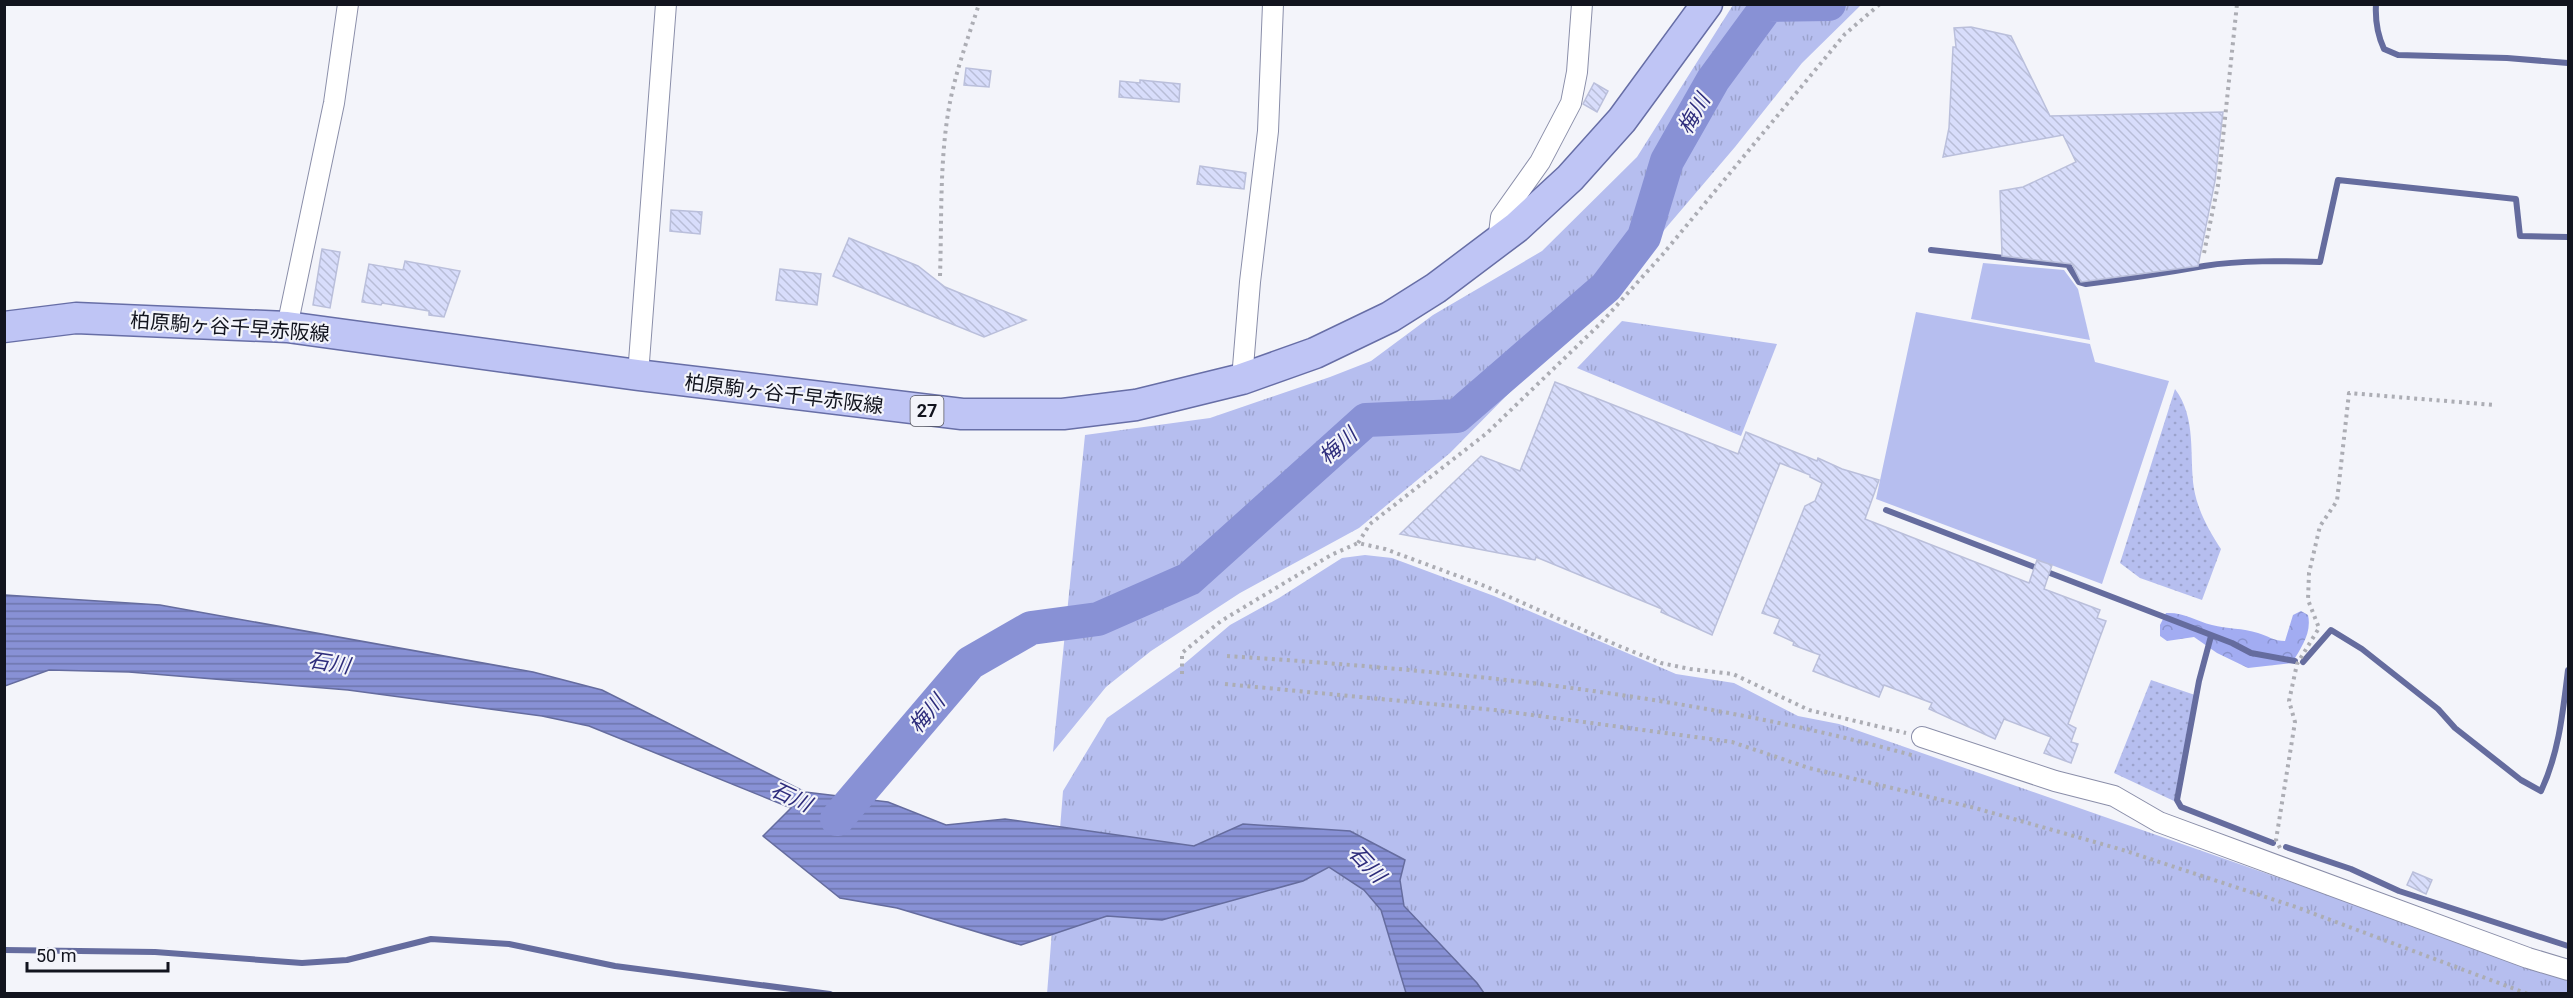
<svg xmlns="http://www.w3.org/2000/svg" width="2573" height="998" viewBox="0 0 2573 998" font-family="Roboto,'Noto Sans JP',sans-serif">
<defs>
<pattern id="grass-tufts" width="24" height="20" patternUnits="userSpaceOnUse" patternTransform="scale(1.5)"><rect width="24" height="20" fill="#b6beef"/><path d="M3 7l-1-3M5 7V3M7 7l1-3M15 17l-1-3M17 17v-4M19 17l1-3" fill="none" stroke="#9ba2cc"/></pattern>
<pattern id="forest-crowns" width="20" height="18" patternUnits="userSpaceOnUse" patternTransform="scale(1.5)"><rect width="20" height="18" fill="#a2acf2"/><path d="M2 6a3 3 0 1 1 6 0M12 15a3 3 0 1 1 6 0" fill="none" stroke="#8a93cf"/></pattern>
<pattern id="garden-dots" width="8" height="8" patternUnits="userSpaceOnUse" patternTransform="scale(1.5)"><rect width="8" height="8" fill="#b6beef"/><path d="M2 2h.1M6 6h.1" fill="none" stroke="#9ba2cc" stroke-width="1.8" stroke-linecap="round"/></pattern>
<pattern id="water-rules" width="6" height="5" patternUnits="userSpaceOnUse" patternTransform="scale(1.5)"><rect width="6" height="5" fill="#8891d5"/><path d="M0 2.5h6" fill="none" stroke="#6e75ac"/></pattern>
<pattern id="building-back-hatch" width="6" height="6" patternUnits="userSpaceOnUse" patternTransform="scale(1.5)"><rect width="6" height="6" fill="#d8ddfb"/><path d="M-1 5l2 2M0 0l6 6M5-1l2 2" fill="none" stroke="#b8bdd7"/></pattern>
</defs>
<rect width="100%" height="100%" fill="#f3f4fa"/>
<!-- grass -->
<g fill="url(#grass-tufts)">
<polygon points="1733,5 1861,5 1802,63 1735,147 1572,338 1521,381 1450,453 1359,528 1240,593 1151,651 1106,687 1053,752 1085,435 1210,418 1330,377 1371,361 1433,315 1542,251 1637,157"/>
<polygon points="1622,321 1777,344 1741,436 1577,368"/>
<polygon points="1365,555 1392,558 1494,596 1676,674 1734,683 1798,716 1839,724 2568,979 2568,994 1047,994 1063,791 1107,718 1184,664 1230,625 1279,598 1342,558"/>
</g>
<!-- forest -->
<path fill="url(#forest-crowns)" d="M2301,611L2308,615C2312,633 2301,648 2292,663L2248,668L2217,653L2194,637L2167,641L2160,636V625L2166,613C2183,612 2196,621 2212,625C2227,629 2243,628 2258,633C2268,636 2274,641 2285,641L2293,615Z"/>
<!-- garden -->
<g fill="url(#garden-dots)">
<path d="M2175,389C2197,418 2189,456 2194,489C2198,511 2209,531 2221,549L2202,600L2140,578L2120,563Z"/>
<polygon points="2151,680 2195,695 2174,801 2114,773"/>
</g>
<!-- pitch -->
<g fill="#b6beef">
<polygon points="1983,263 2064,270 2078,289 2090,340 1971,319"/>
<polygon points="1916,312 2090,344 2095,362 2169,381 2102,584 1876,499"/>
</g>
<!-- water -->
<polygon fill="url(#water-rules)" stroke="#656c9e" stroke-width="1.5" points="5,595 160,605 533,672 602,690 805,792 888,802 946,825 1005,819 1194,846 1243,824 1350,831 1405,860 1400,880 1404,906 1477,983 1484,993 1406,993 1381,910 1364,890 1329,867 1303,881 1162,920 1107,916 1021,945 897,908 840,898 763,836 791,808 589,726 542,716 348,690 129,672 49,670 5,686"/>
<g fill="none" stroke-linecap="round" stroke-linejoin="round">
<!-- stream -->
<g stroke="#656c9e" stroke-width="6">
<path d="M2376,4C2375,21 2377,34 2384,49L2398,55L2507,58L2568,63"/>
<path d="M1931,250L2068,265L2079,282L2086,284C2126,279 2165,273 2204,266C2242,260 2282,261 2320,262L2338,180L2516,199L2520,236L2568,237"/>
<polyline points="1886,510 2232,643 2251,653 2295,661"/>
<polyline points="2211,636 2199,681 2177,800 2181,807 2273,843"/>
<path d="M2303,662L2331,630L2362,649L2438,709L2455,728L2521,780L2541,791C2559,753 2563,711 2568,670"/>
<polyline points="2286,847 2351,869 2399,891 2568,946"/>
<polyline points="4,950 155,952 302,963 347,960 431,939 509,944 615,966 830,994"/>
</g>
<!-- river -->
<polyline stroke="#8891d5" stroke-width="34" points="837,819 970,663 1031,628 1098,619 1189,579 1366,420 1457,416 1606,287 1644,237 1667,161 1713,80 1768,5 1829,4"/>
</g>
<!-- building -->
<g fill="url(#building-back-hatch)" stroke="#babfdb" stroke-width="1.5">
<polygon points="1971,27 2011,36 2050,116 2223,112 2215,181 2198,266 2081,282 2072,264 2002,256 2000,191 2023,187 2076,162 2063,135 1943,157 1949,128 1953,47 1956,47 1954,28"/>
<polygon points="966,68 991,71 989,87 964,85"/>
<polygon points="1140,80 1180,84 1179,102 1119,97 1120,81 1140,83"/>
<polygon points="1594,83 1608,91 1597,112 1583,104"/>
<polygon points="1200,166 1246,173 1244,189 1197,184"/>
<polygon points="671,210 702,212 700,234 670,231"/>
<polygon points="849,238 918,266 945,287 1026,320 984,337 833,276"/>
<polygon points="322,249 340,252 330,308 313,305"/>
<polygon points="405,261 460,271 444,317 429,315 429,311 382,303 381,305 362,302 369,264 403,270"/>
<polygon points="780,269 821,274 817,305 776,300"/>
<polygon points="1555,382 1738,454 1746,432 1817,461 1818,458 1842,469 1879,480 1865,519 2029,583 2037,560 2052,565 2044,589 2100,610 2097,618 2106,621 2068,724 2076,728 2071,742 2078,744 2071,763 2044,753 2051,737 2004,719 1995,739 1929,709 1932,703 1884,685 1879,697 1813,671 1820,655 1793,645 1794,642 1774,633 1780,619 1762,613 1805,506 1815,501 1822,483 1810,477 1810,475 1780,463 1712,635 1661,612 1662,609 1536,557 1535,560 1400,534 1481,456 1520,471"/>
<polygon points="2413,872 2432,880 2426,894 2407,885"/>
</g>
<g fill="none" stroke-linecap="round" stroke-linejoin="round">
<defs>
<g id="minor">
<polyline points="1498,242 1501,217 1540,162 1571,103 1577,72 1582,4"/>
<polyline points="287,327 334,103 348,4"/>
<polyline points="638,375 666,4"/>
<polyline points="1242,379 1250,282 1268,131 1273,4"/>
<polyline points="1922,737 2055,781 2114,796 2159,822 2528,958 2568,970"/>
</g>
<polyline id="primary" points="4,327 76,318 287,327 638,375 962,414 1063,414 1136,405 1242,379 1315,353 1390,317 1436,288 1517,227 1570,178 1622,120 1707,4"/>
</defs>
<!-- minor casing -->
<use href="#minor" stroke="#8a8ea9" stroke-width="22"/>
<!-- primary casing -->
<use href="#primary" stroke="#676ea6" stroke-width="33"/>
<!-- path -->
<g stroke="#acadb4" stroke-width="4" stroke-dasharray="3 4.5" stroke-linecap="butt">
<polyline points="2204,253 2218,185 2237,4"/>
<path d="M940,276C942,217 939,155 951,97C958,65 969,35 979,4"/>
<polyline points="1358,543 1370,524 1487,433 1600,324 1663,254 1845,34 1880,4"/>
<path d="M1227,656C1458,671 1692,694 1915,756"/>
<polyline points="1182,674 1182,653 1221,621 1331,555 1358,543 1385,549 1485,586 1619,646 1661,663 1690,669 1733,674 1809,710 1906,733"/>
<polyline points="1225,684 1495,710 1732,742 1809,768 1975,808 2123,850 2296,907 2528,994"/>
<polyline points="2280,848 2276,840 2295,722 2289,701 2297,664 2319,628 2308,600 2309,573 2320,526 2337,501 2349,393 2494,405"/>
</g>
<!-- minor -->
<use href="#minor" stroke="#fff" stroke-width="20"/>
<!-- primary -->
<use href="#primary" stroke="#bfc5f5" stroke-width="30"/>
</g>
<g text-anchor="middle" stroke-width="4.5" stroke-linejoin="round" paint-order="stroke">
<!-- shield labels -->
<rect fill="#f3f4fa" stroke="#565760" stroke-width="1.5" x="910.5" y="396" width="33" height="30" rx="4.5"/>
<g font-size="18" font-weight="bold" fill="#12141e">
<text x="927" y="417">27</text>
</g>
<!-- street labels -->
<g font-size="20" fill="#12141e" stroke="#f3f4fa">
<text transform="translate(230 327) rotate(4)" y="7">柏原駒ヶ谷千早赤阪線</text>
<text transform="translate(784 394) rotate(7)" y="7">柏原駒ヶ谷千早赤阪線</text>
</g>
<!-- water labels -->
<g font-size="21" font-style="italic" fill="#2d2c7b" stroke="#f3f4fa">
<text transform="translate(1694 114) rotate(-60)" y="7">梅川</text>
<text transform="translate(1338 446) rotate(-42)" y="7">梅川</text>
<text transform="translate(329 663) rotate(9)" y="7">石川</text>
<text transform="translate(927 714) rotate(-50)" y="7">梅川</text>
<text transform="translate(791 797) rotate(25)" y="7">石川</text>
<text transform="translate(1367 864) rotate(47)" y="7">石川</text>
</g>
</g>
<!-- border -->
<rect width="2573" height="998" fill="none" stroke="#12141e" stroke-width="12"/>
<!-- scale -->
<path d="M27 962v9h141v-9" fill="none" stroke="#12141e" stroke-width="3"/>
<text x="36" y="962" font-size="18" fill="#12141e" stroke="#f3f4fa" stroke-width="4.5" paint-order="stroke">50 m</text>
</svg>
